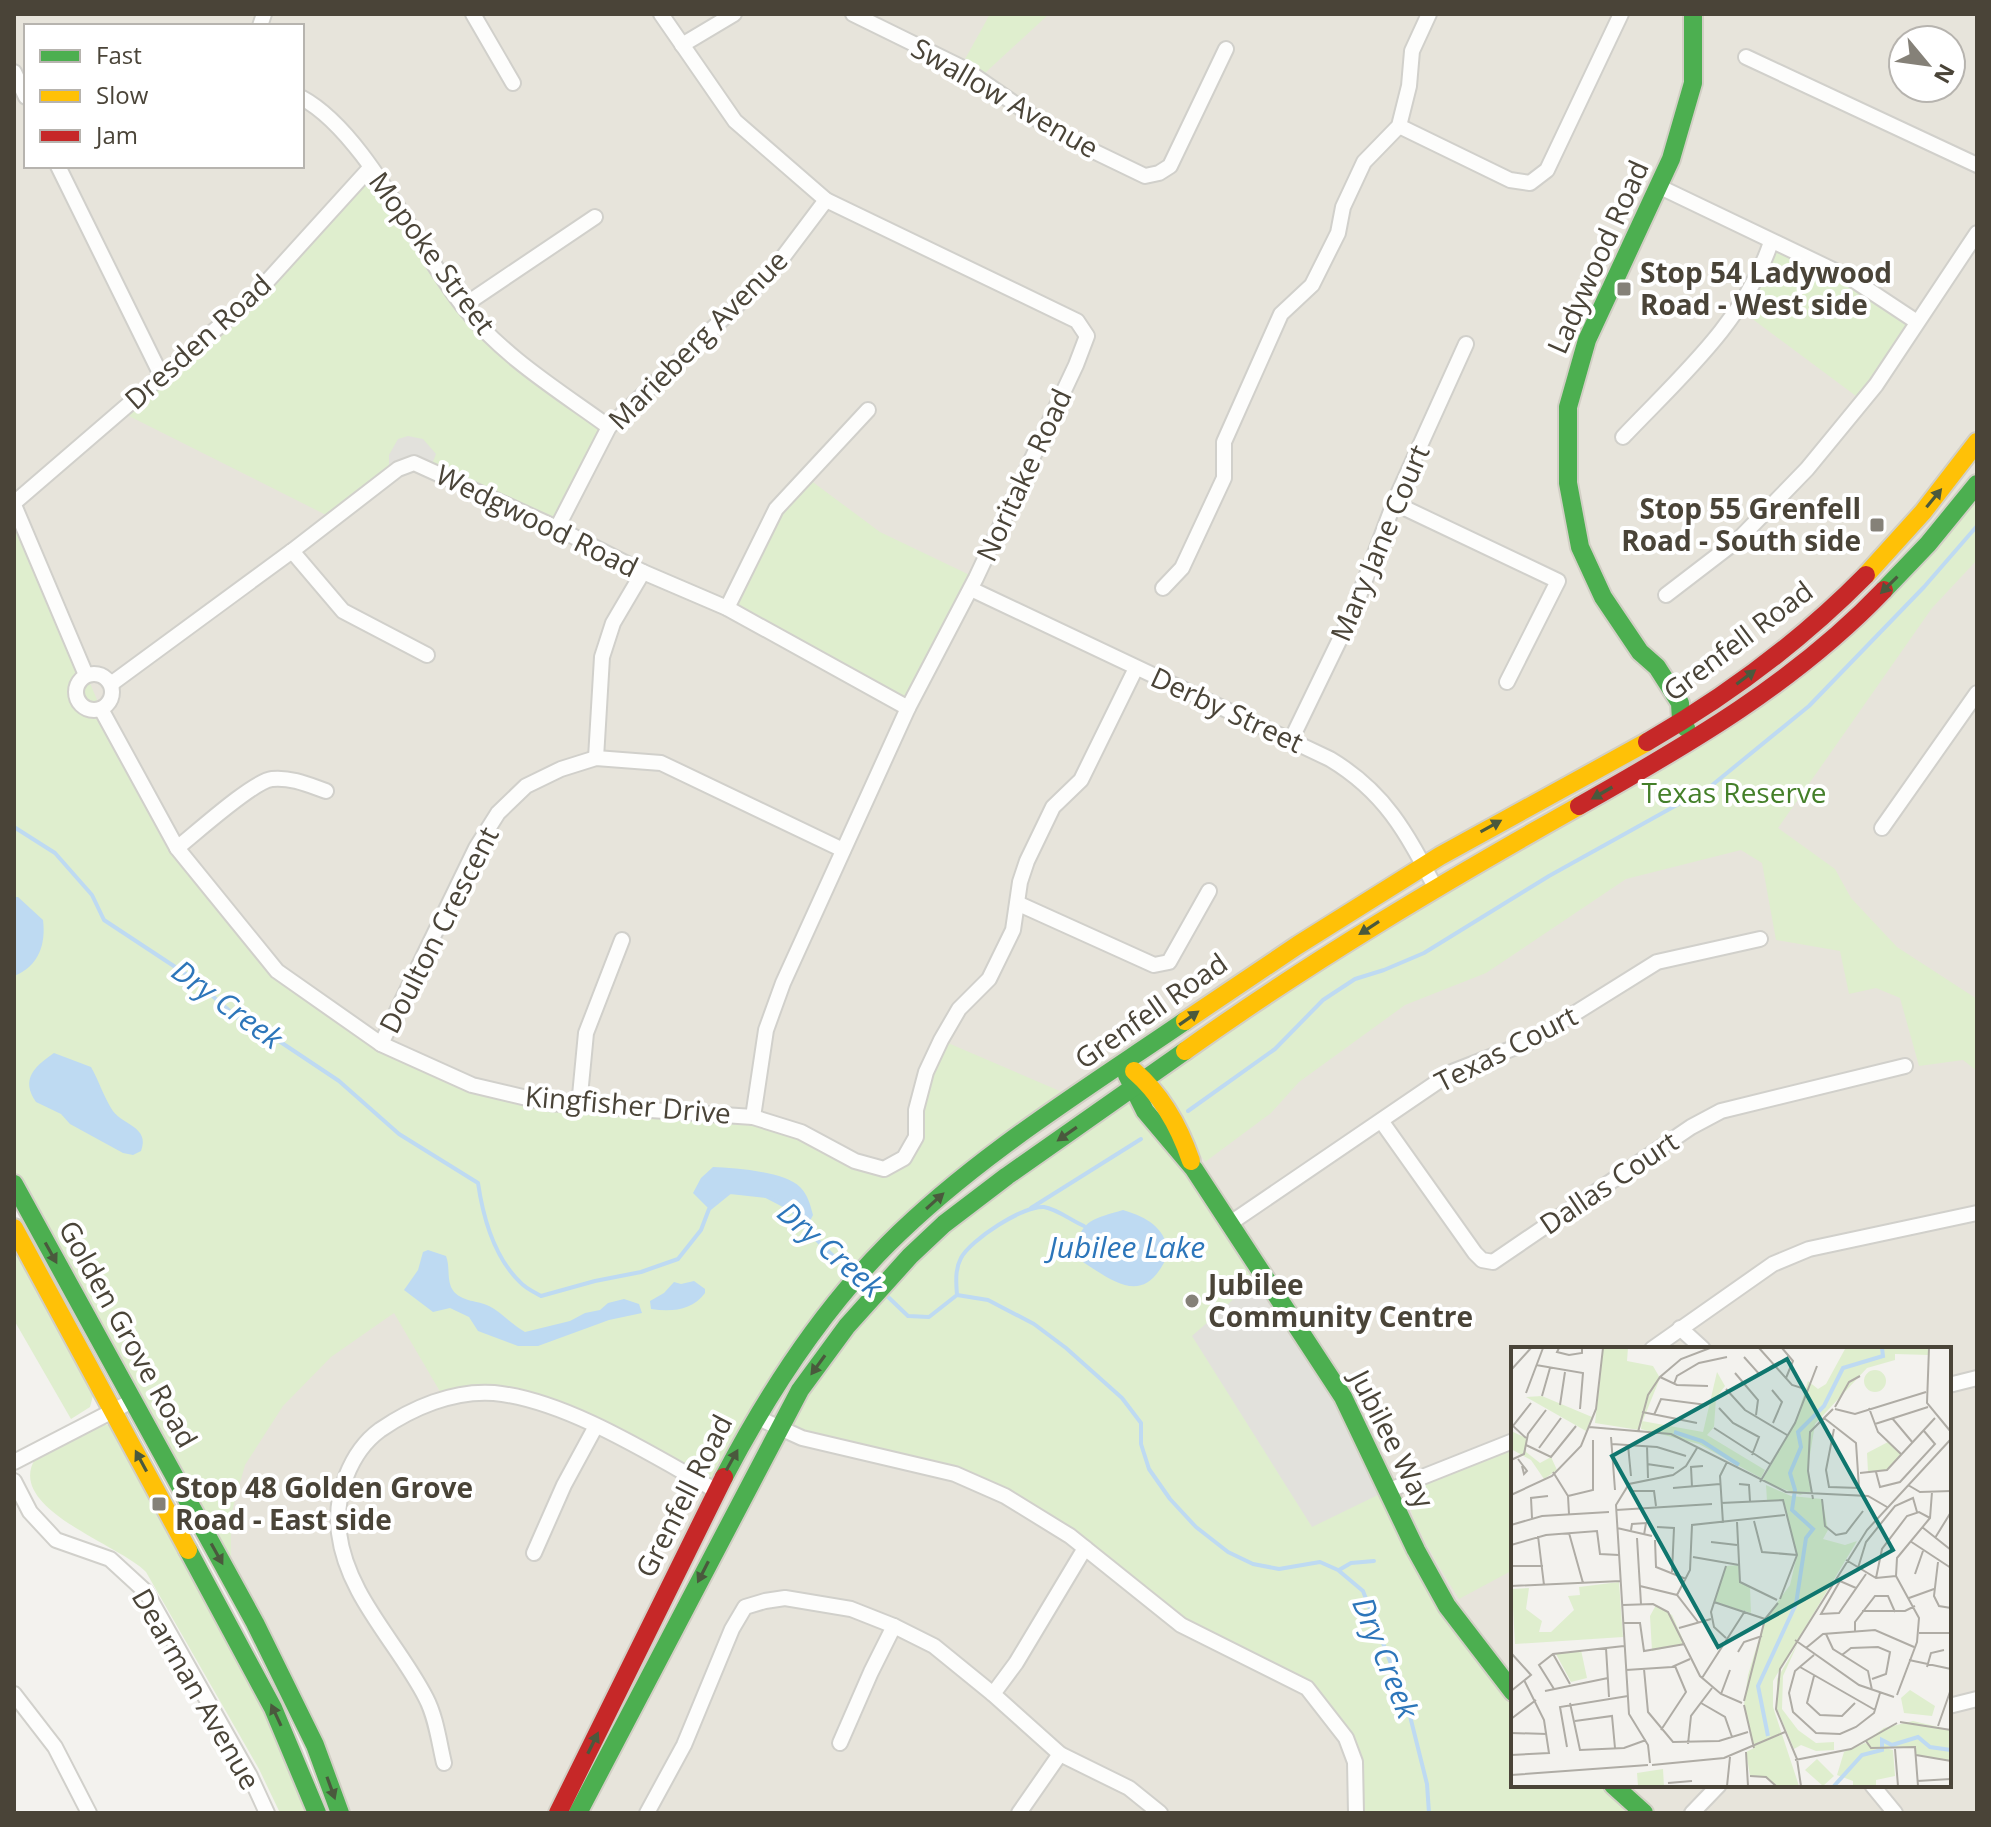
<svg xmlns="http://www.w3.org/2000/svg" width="1991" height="1827" viewBox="0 0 1991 1827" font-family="'Open Sans',sans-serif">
<rect width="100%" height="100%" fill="#f3f2ee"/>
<!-- residential -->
<path fill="#e7e4db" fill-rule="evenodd" d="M14,14H1977V1813H340L315,1745L14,1184ZM26,26H302V166H26ZM1903,40H1951V88H1903ZM1513,1349H1949V1785H1513Z"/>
<!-- green -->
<g fill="#dfeece">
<polygon points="990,14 1049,14 985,73 964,61"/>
<polygon points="370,168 463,306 609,427 557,528 414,463 334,519 121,412 252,298"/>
<polygon points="1771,242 1917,322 1864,402 1739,309"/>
<polygon points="806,477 880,532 976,578 908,708 727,608 776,509"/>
<polygon points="1977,491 1977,560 1932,608 1778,828 1835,869 1851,898 1897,947 1977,999 1977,1071 1963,1060 1919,1066 1900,998 1876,988 1849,994 1840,951 1776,940 1762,863 1741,850 1626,879 1486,973 1405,1005 1299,1082 1271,1113 1205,1162 1156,1089 1159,1075 1298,981 1762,704"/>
<polygon points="14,505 101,709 177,848 277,971 381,1044 472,1085 579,1106 753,1117 884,1168 904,1158 941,1040 1076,1098 878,1254 715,1490 596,1426 493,1393 445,1400 394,1313 331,1357 283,1406 245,1465 231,1515 231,1579 14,1184"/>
<polygon points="1130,1088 1194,1169 1392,1503 1513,1692 1513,1785 1613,1785 1644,1813 1356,1813 1355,1762 1307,1688 1205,1639 1091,1553 955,1474 778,1428 896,1270"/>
<polygon points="14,1240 94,1392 90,1407 71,1419 14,1320"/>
<path d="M103,1424L109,1425L267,1712L309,1813H280L259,1769L146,1572C121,1545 5,1509 35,1459Z"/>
<path d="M1513,1447V1570L1459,1599C1448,1581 1408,1518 1409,1500C1409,1493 1414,1489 1419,1484Z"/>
</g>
<!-- parking -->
<g fill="#e2e1dc">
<polygon points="408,436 423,439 436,454 430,469 414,463 389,476 389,455 398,439"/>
<polygon points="1262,1274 1386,1491 1312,1527 1192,1336"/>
</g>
<!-- water -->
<g fill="#bedaf2">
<path d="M14,897H18L43,920C46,944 39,966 14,976Z"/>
<path d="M54,1053L91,1067C99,1081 103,1095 111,1108C120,1125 151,1126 141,1151L133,1155L123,1153L70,1124L61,1114L36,1102C20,1079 35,1066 54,1053Z"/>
<path d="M713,1167C734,1168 784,1171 800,1187C808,1195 810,1204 813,1215L806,1229C784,1198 766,1196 730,1192L709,1209L693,1193L701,1178Z"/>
<path d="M1123,1210C1148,1218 1163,1226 1169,1252C1146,1307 1118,1285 1080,1260C1073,1222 1092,1219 1123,1210Z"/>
<path d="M428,1250L446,1256C450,1266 447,1277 451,1287C458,1302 477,1300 489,1306C501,1312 512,1325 525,1332L570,1321L585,1313L600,1310L608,1303L624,1299L639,1304L642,1313L609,1320L538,1346H518L478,1331L469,1317L450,1308L433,1312L404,1290L418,1270L423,1252Z"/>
<path d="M694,1281L705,1289V1293C692,1311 671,1312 651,1309L650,1301L664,1293L674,1282L681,1284Z"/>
</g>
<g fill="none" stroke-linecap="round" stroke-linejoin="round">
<!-- stream -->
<g stroke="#bedaf2" stroke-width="4">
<path d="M14,827L55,853L92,895L104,920L192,978L240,1020L279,1041L339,1081L399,1134L478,1183C483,1217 494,1257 520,1282C525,1288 534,1292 541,1296L595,1281L641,1272L678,1259L701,1230L709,1209L730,1192L766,1196L793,1210L806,1229L832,1255L857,1270"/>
<polyline points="1188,1111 1275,1049 1323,1000 1355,979 1384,970 1424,953 1549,876 1711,786 1809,706 1924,587 1977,526"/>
<polyline points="1031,1208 1141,1139"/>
<polyline points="885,1294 908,1316 929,1317 957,1295 988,1300 1034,1324 1066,1348 1122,1398 1141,1423 1141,1444 1149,1469 1170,1499 1196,1527 1228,1552 1253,1564 1279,1569 1320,1562 1338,1570 1363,1591 1408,1708 1427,1784 1429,1813"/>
<path d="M957,1295C956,1282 955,1269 961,1258C970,1240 1024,1205 1044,1207C1057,1209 1072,1221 1084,1226"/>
<polyline points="1339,1570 1351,1563 1374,1561"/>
</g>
<defs>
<g id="street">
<polyline points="473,14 513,83"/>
<polyline points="661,14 735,121 826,200 1077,321 1087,336 1076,365 976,578 908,708 783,983 766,1030 753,1117"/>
<polyline points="853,14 963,68 1060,135 1145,176 1159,173 1170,166 1226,49"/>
<polyline points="260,26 264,14"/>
<polyline points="682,45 734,14"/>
<polyline points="1746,57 1977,165"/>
<polyline points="14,72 26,97"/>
<path d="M302,98C365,132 417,248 463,306C502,356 558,390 609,427"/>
<polyline points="1399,126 1510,180 1530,183 1547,170 1621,14"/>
<polyline points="58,166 161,375"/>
<polyline points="1660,187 1852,279 1917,322"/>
<polyline points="463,306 595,217"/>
<path d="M1623,437C1679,378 1745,321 1771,242"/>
<polyline points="14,503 252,298 370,168"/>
<polyline points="1394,503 1558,581 1507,682"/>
<polyline points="14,505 86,675"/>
<polyline points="557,528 609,427 771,273 826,200"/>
<polyline points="292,551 343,611 427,655"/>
<polyline points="1163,588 1182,568 1224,478 1224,442 1281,314 1312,285 1338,233 1343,207 1364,162 1399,126 1409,86 1412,51 1429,14"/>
<path d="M971,589L1330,759C1385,792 1406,832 1435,887"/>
<polyline points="1666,595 1739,539 1807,469 1876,385 1977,233"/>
<polyline points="727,608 776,509 868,410"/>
<circle cx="94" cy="692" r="18"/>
<polyline points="111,684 292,551 398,469 414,463 557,528 643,572 727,608 908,708"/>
<polyline points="101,709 177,848 277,971 381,1044 472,1085 548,1103 753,1117 801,1132 855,1161 884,1169 904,1158 916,1137 916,1110 926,1072 941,1040 959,1009 989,979 1013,930 1020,882 1027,861 1053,807 1081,780 1136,668"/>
<polyline points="1291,740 1353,612 1394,503 1466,344"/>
<polyline points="596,758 602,657 613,623 643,572"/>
<polyline points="1882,828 1977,693"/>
<path d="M177,848C195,834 253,781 272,779C291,777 309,785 326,791"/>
<polyline points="1019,904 1154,965 1169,962 1209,891"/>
<polyline points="381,1044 476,848 498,813 526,786 561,769 596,758 661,763 843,850"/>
<polyline points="579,1106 586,1033 622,940"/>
<polyline points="1382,1122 1475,1253 1482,1260 1493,1262 1691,1127 1721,1111 1905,1066"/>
<polyline points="1229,1224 1452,1072 1529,1042 1657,962 1760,939"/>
<polyline points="1680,1328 1703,1349"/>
<polyline points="1652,1349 1773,1264 1809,1249 1977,1213"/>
<polyline points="1949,1385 1977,1378"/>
<polyline points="756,1417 802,1438 955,1474 1005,1496 1070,1536 1181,1625 1307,1688 1346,1738 1355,1762 1356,1813"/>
<polyline points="14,1462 132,1401"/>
<polyline points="14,1481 30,1512 56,1540 110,1559 146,1592 250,1776 267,1813"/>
<polyline points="1387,1491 1513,1441"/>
<polyline points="534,1553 564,1485 596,1426"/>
<polyline points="14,1694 55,1747 89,1813"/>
<polyline points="993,1694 1016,1663 1085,1548"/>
<polyline points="1949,1706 1977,1699"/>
<polyline points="840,1743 871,1672 894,1626"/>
<path d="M444,1763C439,1742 436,1717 426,1698C398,1643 347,1596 339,1533C334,1496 350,1452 380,1430C412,1408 453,1390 494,1393C566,1400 652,1455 715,1490"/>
<polyline points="1872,1785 1895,1813"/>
<polyline points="647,1813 684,1745 732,1629 745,1607 765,1601 785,1598 851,1609 894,1626 934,1646 993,1694 1060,1754 1129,1788 1160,1813"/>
<polyline points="1019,1813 1060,1754"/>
<polyline points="1692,1813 1719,1785"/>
</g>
<g id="fast">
<polyline points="1884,590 1928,544 1977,484"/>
<polyline points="1686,728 1681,720 1680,703 1657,667 1640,652 1603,597 1580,547 1568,483 1568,407 1587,340 1671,159 1693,83 1693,14"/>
<polyline points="1127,1075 1145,1111 1194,1169 1343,1397 1416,1550 1447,1606 1513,1692"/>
<polyline points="14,1184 255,1623 315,1745 340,1813"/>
<path d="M724,1477C768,1393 821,1311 888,1244C975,1157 1084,1090 1185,1021"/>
<polyline points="188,1550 273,1708 317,1813"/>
<polyline points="1613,1785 1644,1813"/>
<polyline points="578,1813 800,1390 847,1326 910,1256 944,1224 1007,1176 1185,1051"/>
</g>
<g id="slow">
<polyline points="1866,575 1923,512 1977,442"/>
<polyline points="1185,1021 1298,945 1440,856 1647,742"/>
<path d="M1185,1051C1311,961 1444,882 1579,806"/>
<path d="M1134,1071C1162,1095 1179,1126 1191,1161"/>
<polyline points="14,1228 188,1550"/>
</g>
<g id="jam">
<path d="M1647,742C1727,696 1801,641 1866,575"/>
<path d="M1579,806C1689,744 1796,682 1884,590"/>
<polyline points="558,1813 724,1477"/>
</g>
</defs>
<!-- street casing -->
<use href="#street" stroke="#d1d0cb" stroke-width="18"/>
<!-- fast casing -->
<use href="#fast" stroke="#d2cfc5" stroke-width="22"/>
<!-- slow casing -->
<use href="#slow" stroke="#d2cfc5" stroke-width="22"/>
<!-- jam casing -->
<use href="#jam" stroke="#d2cfc5" stroke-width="22"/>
<!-- street -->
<use href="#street" stroke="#fdfdfc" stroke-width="14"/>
<!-- fast -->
<use href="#fast" stroke="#4caf50" stroke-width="18"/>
<!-- slow -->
<use href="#slow" stroke="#ffc107" stroke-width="18"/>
<!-- jam -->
<use href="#jam" stroke="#c62828" stroke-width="18"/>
</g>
<!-- one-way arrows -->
<defs><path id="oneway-solid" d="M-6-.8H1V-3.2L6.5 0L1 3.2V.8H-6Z" transform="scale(2)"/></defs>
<g fill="#4a593d">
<use href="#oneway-solid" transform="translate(1934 498) rotate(-51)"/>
<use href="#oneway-solid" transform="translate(1889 585) rotate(135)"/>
<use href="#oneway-solid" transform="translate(1746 677) rotate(-37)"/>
<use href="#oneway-solid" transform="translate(1602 793) rotate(150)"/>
<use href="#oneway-solid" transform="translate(1491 826) rotate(-29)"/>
<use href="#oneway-solid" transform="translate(1369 928) rotate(147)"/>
<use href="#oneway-solid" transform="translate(1189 1018) rotate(-35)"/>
<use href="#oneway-solid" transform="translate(1067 1134) rotate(145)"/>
<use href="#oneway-solid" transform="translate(935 1201) rotate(-42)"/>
<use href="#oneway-solid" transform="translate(51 1253) rotate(61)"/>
<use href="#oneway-solid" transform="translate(818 1365) rotate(126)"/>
<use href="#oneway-solid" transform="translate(732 1460) rotate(-61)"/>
<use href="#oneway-solid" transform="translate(141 1461) rotate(-118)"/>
<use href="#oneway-solid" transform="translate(217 1554) rotate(61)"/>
<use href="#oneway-solid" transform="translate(703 1572) rotate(117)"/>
<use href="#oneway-solid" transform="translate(276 1715) rotate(-115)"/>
<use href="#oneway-solid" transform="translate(593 1743) rotate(-64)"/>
<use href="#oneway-solid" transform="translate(331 1788) rotate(70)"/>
</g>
<!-- markers -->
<g fill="#858178" stroke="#fff" stroke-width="3">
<rect x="1616" y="281" width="16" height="16" rx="4"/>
<rect x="1869" y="517" width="16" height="16" rx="4"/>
<circle cx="1192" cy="1301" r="8"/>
<rect x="151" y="1496" width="16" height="16" rx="4"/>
</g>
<g text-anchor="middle" stroke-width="8" stroke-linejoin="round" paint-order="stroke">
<!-- street labels -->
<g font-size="28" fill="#4a4438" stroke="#fff">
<text transform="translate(1005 98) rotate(30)" y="10">Swallow Avenue</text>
<text transform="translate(432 253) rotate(54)" y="10">Mopoke Street</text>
<text transform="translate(1598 257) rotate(-66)" y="10">Ladywood Road</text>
<text transform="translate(698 340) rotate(-45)" y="10">Marieberg Avenue</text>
<text transform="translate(198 342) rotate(-42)" y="10">Dresden Road</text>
<text transform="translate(1024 475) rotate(-65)" y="10">Noritake Road</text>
<text transform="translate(537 521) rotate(26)" y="10">Wedgwood Road</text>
<text transform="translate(1380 543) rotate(-67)" y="10">Mary Jane Court</text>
<text transform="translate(1738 641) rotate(-37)" y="10">Grenfell Road</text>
<text transform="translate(1227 710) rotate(25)" y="10">Derby Street</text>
<text transform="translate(439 930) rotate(-63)" y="10">Doulton Crescent</text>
<text transform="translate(1151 1011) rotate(-35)" y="10">Grenfell Road</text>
<text transform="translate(1506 1049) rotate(-27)" y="10">Texas Court</text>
<text transform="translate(628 1105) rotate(5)" y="10">Kingfisher Drive</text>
<text transform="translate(1609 1183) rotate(-34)" y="10">Dallas Court</text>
<text transform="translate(128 1334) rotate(61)" y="10">Golden Grove Road</text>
<text transform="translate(1392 1439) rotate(63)" y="10">Jubilee Way</text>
<text transform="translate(684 1496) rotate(-63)" y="10">Grenfell Road</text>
<text transform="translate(196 1689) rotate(60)" y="10">Dearman Avenue</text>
</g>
<!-- poi labels -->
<g font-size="28" font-weight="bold" fill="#4a4438" stroke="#fff" text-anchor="start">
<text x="1640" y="283">Stop 54 Ladywood<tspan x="1640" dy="32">Road - West side</tspan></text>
<text x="1861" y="519" text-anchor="end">Stop 55 Grenfell<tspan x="1861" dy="32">Road - South side</tspan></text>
<text x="1208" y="1295">Jubilee<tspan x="1208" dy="32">Community Centre</tspan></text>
<text x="175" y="1498">Stop 48 Golden Grove<tspan x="175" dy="32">Road - East side</tspan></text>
</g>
<!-- park labels -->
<g font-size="28" fill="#447f29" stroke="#fff">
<text x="1734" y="803">Texas Reserve</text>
</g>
<!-- water labels -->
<g font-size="30" font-style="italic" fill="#2d76ba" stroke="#fff">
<text transform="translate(227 1005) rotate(36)" y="10">Dry Creek</text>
<text x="1127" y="1258">Jubilee Lake</text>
<text transform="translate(830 1250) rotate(41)" y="10">Dry Creek</text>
<text transform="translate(1385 1658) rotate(68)" y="10">Dry Creek</text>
</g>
</g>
<!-- overview -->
<g transform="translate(1511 1347)">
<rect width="440" height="440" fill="#f3f2ee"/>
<path d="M92,1H117L116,14L142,19L149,31L128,83L84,76ZM418,1V8L384,7V13L356,21L304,77L297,120L301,144L289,148L251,134L284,76L297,34L307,42L315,37L334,2ZM353 34a11 11 0 1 1 22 0a11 11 0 1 1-22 0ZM206,25L214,39L205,51L203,80L196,88L254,123L250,131L188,97L130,82L131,74L192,85ZM31,49L81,70L75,84L15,50ZM0,84L15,91V105L29,116L40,110L46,123L33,132L20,113L0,102ZM377,95L391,108L376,123L357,125L356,106ZM255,138L280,149L311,152L317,183L312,192L334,198L346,194L262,334V360L288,439H265L255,430L239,429L235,405L243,401L233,358L237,328L254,272L279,238L286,208L272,153L256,154ZM228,218L229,235L239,240L240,266L203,255L215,219ZM108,235L112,290L4,297L1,242L18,241L15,262L31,274L28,285H40L63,263L57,249L69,248L68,240ZM145,258L161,268L174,297L141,304L139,269ZM287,296L272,329L271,362L287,383L305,396L323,395V403L305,404L290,398L283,402L266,362V332ZM70,303L76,331L60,335L45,307ZM399,343L424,359L421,369L393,366L390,351ZM402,374L440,383V414L405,408L403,400L360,401L355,394L373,381ZM354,396L382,403L384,429L365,433V439H342V434L326,428L333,405ZM306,412L323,429L312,439L294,423ZM152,422L153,439H127L126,426Z" fill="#dfeece"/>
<path fill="none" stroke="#bedaf2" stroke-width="4" d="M163,85L191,94L228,118M257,389L247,339L285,257L295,191L302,182L281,163L284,143L279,126L290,100L287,85L313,59L332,21L372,9L371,1M323,439L351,408L371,403V393L381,398L407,390L419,400L440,403"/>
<path fill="none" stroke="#afaca5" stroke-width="2" d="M48,1L46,5L58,8L71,6V1M248,1L281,38L294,42M271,1L282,14L275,31M418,1L416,56L440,85M233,10L249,28L262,18M25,18L72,26L69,62M0,23L20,1M224,26L247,53L245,68M149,30L166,38L197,39M163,37L166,29L188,16L216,10M215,42L234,63L276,88M261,43L271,55L262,76M15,46L32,1M31,49L39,21M49,58L54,25M324,60L338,35L349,29M208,61L222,76L248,90L241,108M358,61L367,85L391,108M324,62L344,67L415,45M131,65L186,76M143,68L150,52L196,58M313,71L345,96L348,141L318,140L315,123L323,82M381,71L402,96M364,77L417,60M78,80L160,87L275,145L357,149L376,160M203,81L259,117M127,85L137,48L149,30L170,12L199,1M100,90L104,143M15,91L2,79L20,56M101,97L146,100L175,109M15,98L40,110L65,79M117,98L120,129M136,99L137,131M28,101L50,71M7,112L16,124L13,127L11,119M0,113L13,107L17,87L35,63M136,117L163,121M42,125L57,149L58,167M365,125L369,140L389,135L424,97L413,84M349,126L376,123L424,71M249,135L284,76L306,19M228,137L238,138L239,154M397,138L409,145L440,144M181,140L180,120L192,119M162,141L209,137M119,144H143L145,159M0,148L41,129L70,99L85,62L92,1M57,149L82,143V93M302,152L297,124L299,85L322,62M311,152L314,179L325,188L335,186L352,164M210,156L272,153L286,208L269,252M105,163L201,157M21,171L20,151L37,149M243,174L251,205L286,208M226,175L229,235L266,253M212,176L209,129L216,115M0,178L31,169L98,165M146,180L163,181L161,225M411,180L440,203M106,181L141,189M120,183L121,177L135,176L133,188M58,186L72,236M27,189L33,238M126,191L130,257M424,191L440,165M144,193L145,220L175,232M399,194L440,221M200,195L226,198M0,198L35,188L86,184L89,207L108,208M182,210L228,218M335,213L365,231L385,229M427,215L423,249L428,259L440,261M0,219H32M347,221L355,195L384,159L402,151L406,165M404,227L412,204M365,231L371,202L396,169L408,165L419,171M0,239L110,234M129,239L166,248L187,275M345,241L329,234L310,267L328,266L355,227M166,248L179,223L181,178L274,168M398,251L423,242M203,255L254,272M112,258L142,257L157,265L189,329L210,347L231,356M0,261V293M351,264H394L404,259M112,276H129L133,304L174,297M168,281L200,272M344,284V275L364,249H377L384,265M408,286H440M315,287L322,302L357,324L361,343M215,291L203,280L200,265L215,219M284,293L348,338L383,350M95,301L98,350M295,301L312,287L364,283L403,300M227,305L233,295L251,289M0,306L20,328L0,344M42,307L59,337M303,308L284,324L278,346L282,365L305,386L329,387L345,380L363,366L369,346M331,308L340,301L367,300L379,305L375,327L361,332M398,313L440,322M289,320L364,363M416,320L420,306L433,303M133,322L137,365L162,395L208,394L237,385M115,323L161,320L179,312M303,329L296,356L309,368L331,369L344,356M191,331L234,264M43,342L28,318L42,307L113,299M34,344L97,331M210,347L219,323M386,348L406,295L408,271L385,229L386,211L419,171L421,145M233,354L254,272L267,256M59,356L69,403L113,401L135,393M190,356L214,370L221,390M233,358L243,401M0,372L25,353M64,374L101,369L104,401M389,375L440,383M427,379L440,342M150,383L175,345L164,319M0,386L36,387M355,394L360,401L404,400L407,439M177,397L180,369L201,341M56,400L49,360L117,349M384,402L387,439M235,405L237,439M0,408L38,406L33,373L13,333M405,408L440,414M284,413L340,402L386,376M139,416L137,398L118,367L105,158L118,137L162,128L175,119L186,101M141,418L213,411L274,385M0,428L137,418M239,429L255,430L265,439M406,434L440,432M157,436L181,434M216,439L219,410M290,439L286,412L265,362L269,322L356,183L440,92"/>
<path fill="#0f766e" fill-opacity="0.15" stroke="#0f766e" stroke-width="4" d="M276,12L382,203L207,300L101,109Z"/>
<rect width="440" height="440" fill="none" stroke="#4a4438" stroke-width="4"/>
</g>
<!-- border -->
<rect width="1991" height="1827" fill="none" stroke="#4a4438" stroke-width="32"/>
<!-- legend -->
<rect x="24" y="24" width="280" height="144" fill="#ffffff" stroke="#b7b4af" stroke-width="2"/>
<rect x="40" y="50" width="40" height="12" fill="#4caf50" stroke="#b7b4af" stroke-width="2"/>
<text x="96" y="64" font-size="24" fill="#4a4438">Fast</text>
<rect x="40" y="90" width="40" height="12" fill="#ffc107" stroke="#b7b4af" stroke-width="2"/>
<text x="96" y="104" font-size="24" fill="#4a4438">Slow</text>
<rect x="40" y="130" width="40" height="12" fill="#c62828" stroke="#b7b4af" stroke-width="2"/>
<text x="96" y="144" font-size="24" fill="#4a4438">Jam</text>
<!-- north arrow -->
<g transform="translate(1927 64) rotate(119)"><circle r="38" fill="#ffffff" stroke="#b7b4af" stroke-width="2"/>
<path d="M0-6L14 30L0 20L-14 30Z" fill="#858178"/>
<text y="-12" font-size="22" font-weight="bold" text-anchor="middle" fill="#4a4438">N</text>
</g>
</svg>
